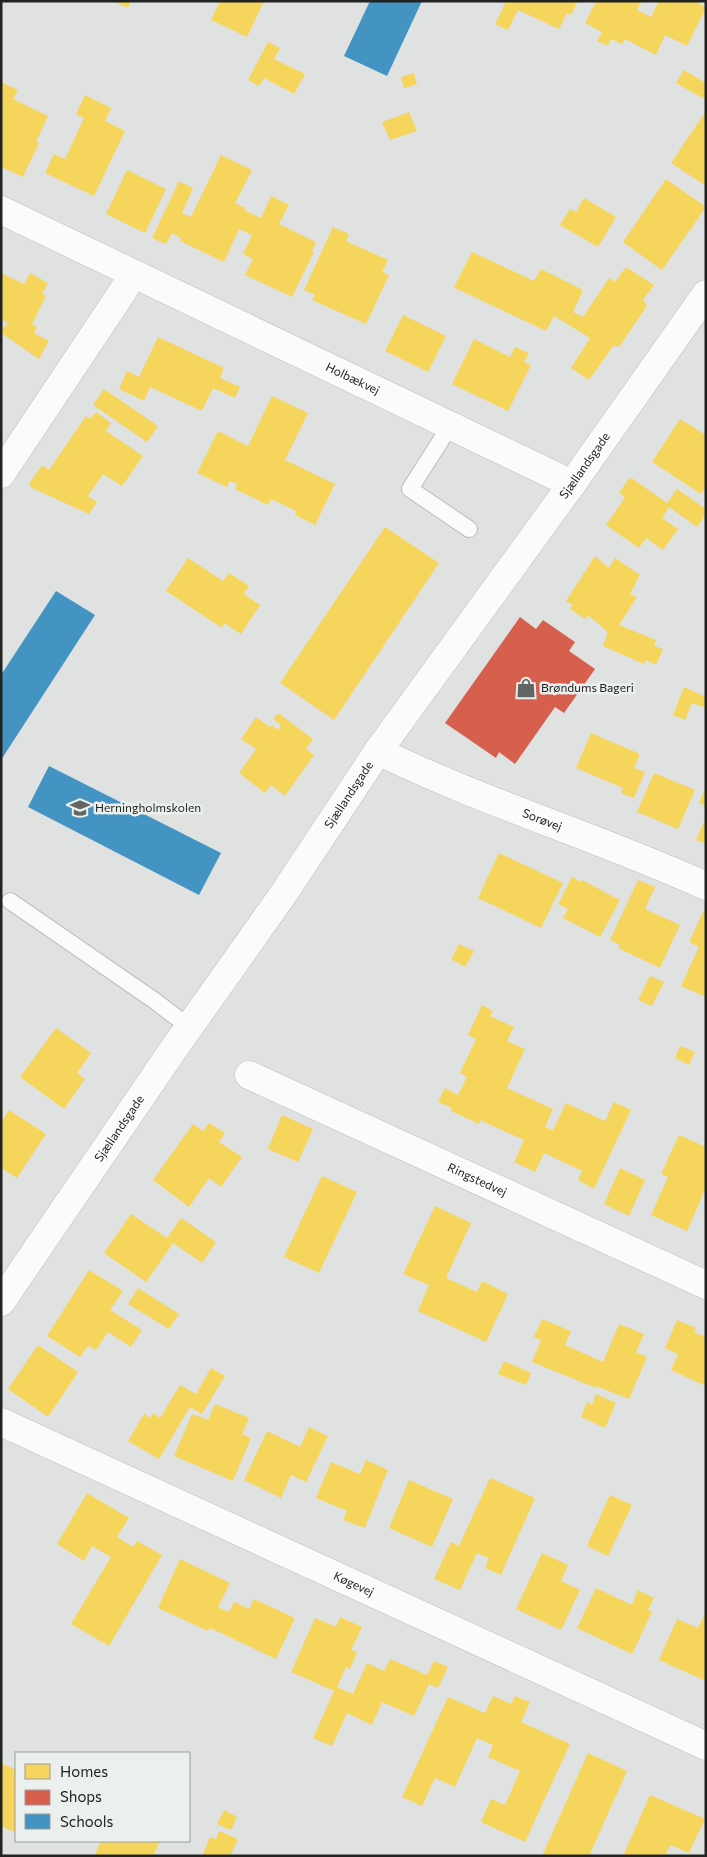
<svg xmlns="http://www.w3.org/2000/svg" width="707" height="1857" viewBox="0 0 707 1857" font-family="Commissioner,sans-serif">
<rect width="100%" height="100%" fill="#dfe2e1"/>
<!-- homes -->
<g fill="#f6d55c">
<polygon points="113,1 131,1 128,8"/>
<polygon points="220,1 264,1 247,37 211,20"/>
<polygon points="506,1 578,1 571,15 567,13 559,29 518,10 508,30 495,24"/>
<polygon points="596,1 639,1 641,2 637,10 651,17 659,1 696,1 706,8 687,46 665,35 656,55 625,39 622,44 611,39 608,46 597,41 602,32 585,23"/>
<polygon points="268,42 280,48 274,59 305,74 294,94 264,78 259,86 248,80"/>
<polygon points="684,70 706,83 706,100 676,83"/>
<polygon points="414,73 417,84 404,88 401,77"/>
<polygon points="1,82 18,90 13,99 48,116 36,142 39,143 23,177 1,167"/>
<polygon points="85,95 111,108 105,121 125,131 94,196 45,173 54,154 65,159 84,118 76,114"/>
<polygon points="706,111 706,186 671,163"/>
<polygon points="409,112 417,131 390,140 382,122"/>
<polygon points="221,155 252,170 235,203 245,208 244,210 261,218 271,196 289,205 279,224 316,242 312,251 314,252 292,297 245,275 253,259 243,254 252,235 239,229 224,262 180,241 181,238 172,233 166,244 152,238 179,181 193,188 182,213 191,217"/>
<polygon points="127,170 166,189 145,233 106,214"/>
<polygon points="666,179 706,207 662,270 623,242"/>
<polygon points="584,198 616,217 598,247 560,225 570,209 576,212"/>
<polygon points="333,227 349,234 346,241 388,260 382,272 389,275 366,324 312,300 315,295 304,290"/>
<polygon points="472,252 534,281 541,269 583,290 573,312 583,317 609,278 615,282 626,267 654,285 643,300 647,306 619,347 614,345 589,380 571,368 590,338 554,316 546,331 455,288 454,287"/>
<polygon points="1,273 24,284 30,273 48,283 42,294 46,296 32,324 37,327 34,333 49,341 39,359 1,333 1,330 8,323 1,319"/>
<polygon points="403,315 446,336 428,372 385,351"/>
<polygon points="158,337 224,368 220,378 240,387 235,398 213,388 202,411 150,387 144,401 119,389 127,371 139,377"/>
<polygon points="474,339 510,357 515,347 529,353 524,362 531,365 508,411 452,384"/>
<polygon points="104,389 158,426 147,442 93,405"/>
<polygon points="272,396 308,413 285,460 335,484 315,525 295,515 296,511 271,499 268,505 235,489 237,484 230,481 227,487 197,473 218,431 248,446"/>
<polygon points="96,412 111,423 106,431 143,456 122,486 103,474 88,496 97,502 89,514 32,488 29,484 42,465 49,470 86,416 90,419"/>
<polygon points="680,419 706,435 706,487 701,494 652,462"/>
<polygon points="630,477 667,503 677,489 706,509 706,514 697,527 669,507 662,518 678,529 663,550 646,538 639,548 606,525 625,497 619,493"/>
<polygon points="385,527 439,563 334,720 280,683"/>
<polygon points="595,556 609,568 615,558 640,575 630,594 637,597 619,625 656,640 654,646 663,649 656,665 646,660 644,664 603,646 608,632 588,615 585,619 570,609 573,605 566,601"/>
<polygon points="188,558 223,581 229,573 249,586 244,594 260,605 241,634 224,623 222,628 166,591"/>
<polygon points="684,687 706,697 706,708 692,703 685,720 673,715"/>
<polygon points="278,713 313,739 306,749 314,755 285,796 271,785 265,793 239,773 256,749 241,739 256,717 270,727 272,725 278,730 281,725 273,719"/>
<polygon points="591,733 640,754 634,768 645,772 634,798 621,793 623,788 576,768"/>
<polygon points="654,773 695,790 678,829 637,812"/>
<polygon points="706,786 706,806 699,803"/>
<polygon points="706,817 706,844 696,840"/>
<polygon points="499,853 563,883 541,928 478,898"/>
<polygon points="572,877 581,882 582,880 620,900 600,937 563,918 568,909 558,904"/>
<polygon points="638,880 655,887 645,909 680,925 660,968 618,948 620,945 610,940"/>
<polygon points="704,910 706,911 706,997 681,986 699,947 689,942"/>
<polygon points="459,944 474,951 465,967 451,959"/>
<polygon points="650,976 664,982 652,1006 638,1000"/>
<polygon points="482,1005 493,1011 490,1016 514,1027 507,1041 525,1049 507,1088 553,1109 545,1127 553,1130 566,1103 605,1121 614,1102 631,1110 594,1189 578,1180 582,1171 544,1153 535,1172 514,1162 524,1140 480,1120 479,1124 451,1111 452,1108 438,1102 445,1088 458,1095 467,1077 460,1073 476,1039 468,1035"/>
<polygon points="56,1028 91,1053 77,1073 85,1079 64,1109 20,1077"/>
<polygon points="680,1046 695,1052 689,1065 675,1058"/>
<polygon points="9,1110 46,1134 17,1178 1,1168 1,1122"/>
<polygon points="282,1115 313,1129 298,1162 268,1149"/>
<polygon points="209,1123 225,1133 219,1142 242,1157 221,1187 209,1178 189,1207 153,1180 193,1124 203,1131"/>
<polygon points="679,1135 706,1147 706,1188 687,1231 651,1215 668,1177 661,1174"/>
<polygon points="620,1168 645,1180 629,1216 604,1204"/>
<polygon points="322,1176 357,1192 319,1273 284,1257"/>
<polygon points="435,1206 471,1223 446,1278 477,1292 482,1281 508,1294 486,1342 418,1311 429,1285 403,1274"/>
<polygon points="131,1214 167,1238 181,1218 216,1242 202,1263 173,1243 146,1282 104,1253"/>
<polygon points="89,1270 123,1291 110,1310 142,1330 131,1347 108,1332 96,1350 88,1346 80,1357 47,1336"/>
<polygon points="138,1288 179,1314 169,1329 128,1304"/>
<polygon points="542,1319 571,1331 565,1345 603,1362 619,1324 644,1334 636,1352 647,1357 629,1399 596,1386 596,1388 532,1362 541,1340 534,1337"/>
<polygon points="677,1320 696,1328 694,1332 706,1337 706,1386 671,1370 678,1354 665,1348"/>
<polygon points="38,1345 78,1372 48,1417 8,1389"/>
<polygon points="504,1361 531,1373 526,1385 498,1374"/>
<polygon points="211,1368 225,1376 202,1414 190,1407 159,1459 128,1441 144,1414 150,1418 153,1413 160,1418 180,1385 196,1394"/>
<polygon points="596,1394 616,1403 605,1428 581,1417 587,1402 592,1405"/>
<polygon points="215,1404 249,1418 242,1434 251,1438 233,1481 174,1456 192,1414 208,1420"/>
<polygon points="309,1427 328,1436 306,1482 291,1475 281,1498 244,1480 267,1431 300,1447"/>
<polygon points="366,1460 388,1470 365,1528 343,1520 347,1511 316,1498 331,1462 360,1474"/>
<polygon points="490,1478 535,1498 501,1575 485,1568 489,1558 477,1553 460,1590 434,1579 451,1542 459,1546"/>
<polygon points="409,1480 453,1499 432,1547 389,1528"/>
<polygon points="87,1493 129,1518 117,1537 133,1547 137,1541 162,1555 109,1646 71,1624 111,1557 92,1546 84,1561 57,1544"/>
<polygon points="610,1495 632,1505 608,1556 587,1546"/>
<polygon points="542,1553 568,1565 561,1581 580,1590 561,1630 516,1609"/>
<polygon points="180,1559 230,1583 218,1607 229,1612 234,1602 249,1609 254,1599 295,1618 276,1659 210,1628 208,1631 158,1608"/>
<polygon points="596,1588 632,1605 638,1590 654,1598 648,1610 652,1612 632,1654 577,1628"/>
<polygon points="706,1611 706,1681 659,1660 677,1619 698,1628"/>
<polygon points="340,1617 362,1627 351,1650 357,1652 350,1669 346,1667 337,1687 353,1694 367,1663 384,1671 390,1659 427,1675 434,1661 448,1667 438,1688 429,1684 414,1716 382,1702 372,1725 347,1713 332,1746 313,1738 334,1691 291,1672 315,1618 336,1627"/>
<polygon points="493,1696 511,1704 515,1696 530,1702 521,1722 570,1744 525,1842 481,1822 491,1799 505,1805 520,1771 488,1757 493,1745 477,1738 455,1787 435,1778 422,1806 402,1797 448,1697 485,1713"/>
<polygon points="588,1753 627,1771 589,1856 542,1856"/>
<polygon points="1,1763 16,1770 16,1833 1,1826"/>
<polygon points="650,1795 705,1819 689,1853 670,1845 665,1856 623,1856"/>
<polygon points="224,1810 237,1817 231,1830 217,1824"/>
<polygon points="219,1831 238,1839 230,1856 202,1856 210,1837 216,1839"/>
<polygon points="101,1841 160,1841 153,1856 94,1856"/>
</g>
<!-- shops -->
<polygon fill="#d6604d" points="520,617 536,629 543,620 575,642 569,651 595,669 564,713 555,707 515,764 499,752 496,758 445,723"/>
<!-- schools -->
<g fill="#4393c3">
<polygon points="370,1 422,1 387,76 344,56"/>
<polygon points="56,591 95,615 1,760 1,675"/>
<polygon points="49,766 221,853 199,895 28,807"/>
</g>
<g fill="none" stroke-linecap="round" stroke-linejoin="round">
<defs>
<g id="lane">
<polyline points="450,426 410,489 469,529"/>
<polyline points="10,901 155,1001 189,1027"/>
</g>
<g id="street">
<path id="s1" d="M1,210L572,484"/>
<polyline points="1,474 123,291 132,274"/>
<path id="s2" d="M378,751C484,803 598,837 706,886"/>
<path id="s3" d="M249,1075L706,1285"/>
<path id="s4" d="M1,1422L706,1746"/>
</g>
<g id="secondary">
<path id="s5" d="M1,1302L175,1047L282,896L378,751L572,484L706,294"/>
</g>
</defs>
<!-- lane casing -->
<use href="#lane" stroke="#bdbfbe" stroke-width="18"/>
<!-- street casing -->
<use href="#street" stroke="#bdbfbe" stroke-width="29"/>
<!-- secondary casing -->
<use href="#secondary" stroke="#bdbfbe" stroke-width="29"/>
<!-- lane -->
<use href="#lane" stroke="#fafbfa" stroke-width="16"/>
<!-- street -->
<use href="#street" stroke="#fafbfa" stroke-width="28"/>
<!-- secondary -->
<use href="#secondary" stroke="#fafbfa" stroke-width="28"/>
</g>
<!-- icons -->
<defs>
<symbol id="shop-bare" viewBox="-9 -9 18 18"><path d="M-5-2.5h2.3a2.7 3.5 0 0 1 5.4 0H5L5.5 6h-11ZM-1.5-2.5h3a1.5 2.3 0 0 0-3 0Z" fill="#646666" stroke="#ebf0ef" stroke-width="2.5" paint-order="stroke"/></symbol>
<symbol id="school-bare" viewBox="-9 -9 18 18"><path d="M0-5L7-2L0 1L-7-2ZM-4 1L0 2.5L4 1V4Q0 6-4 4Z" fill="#646666" stroke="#ebf0ef" stroke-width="2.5" paint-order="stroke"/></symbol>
</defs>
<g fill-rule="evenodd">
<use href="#shop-bare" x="512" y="674" width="28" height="28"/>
<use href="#school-bare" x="66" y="794" width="28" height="28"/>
</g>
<g text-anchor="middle" stroke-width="5" stroke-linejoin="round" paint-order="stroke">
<!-- street labels -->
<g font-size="12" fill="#212323" stroke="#ebf0ef">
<text dy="4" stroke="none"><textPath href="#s1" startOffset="390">Holbækvej</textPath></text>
<text dy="4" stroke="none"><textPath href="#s5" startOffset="1020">Sjællandsgade</textPath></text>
<text dy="4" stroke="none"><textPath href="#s5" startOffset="615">Sjællandsgade</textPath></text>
<text dy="4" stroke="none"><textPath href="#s2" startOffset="178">Sorøvej</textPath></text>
<text dy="4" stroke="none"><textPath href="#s5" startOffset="210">Sjællandsgade</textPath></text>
<text dy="4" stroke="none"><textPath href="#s3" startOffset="251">Ringstedvej</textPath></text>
<text dy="4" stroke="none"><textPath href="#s4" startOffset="388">Køgevej</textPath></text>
</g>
<!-- poi labels -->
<g font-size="12" fill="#212323" stroke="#ebf0ef" text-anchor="start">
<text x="541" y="692">Brøndums Bageri</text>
<text x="95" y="812">Herningholmskolen</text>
</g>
</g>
<!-- border -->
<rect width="707" height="1857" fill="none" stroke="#212323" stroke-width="5"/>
<!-- legend -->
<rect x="15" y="1752" width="175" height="90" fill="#ebf0ef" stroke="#9a9e9d"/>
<rect x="25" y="1764" width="25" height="15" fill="#f6d55c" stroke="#9a9e9d"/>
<text x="60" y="1777" font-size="15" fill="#212323">Homes</text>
<rect x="25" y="1790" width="25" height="15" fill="#d6604d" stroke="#9a9e9d"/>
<text x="60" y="1802" font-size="15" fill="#212323">Shops</text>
<rect x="25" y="1814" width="25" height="15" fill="#4393c3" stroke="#9a9e9d"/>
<text x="60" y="1827" font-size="15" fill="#212323">Schools</text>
</svg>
